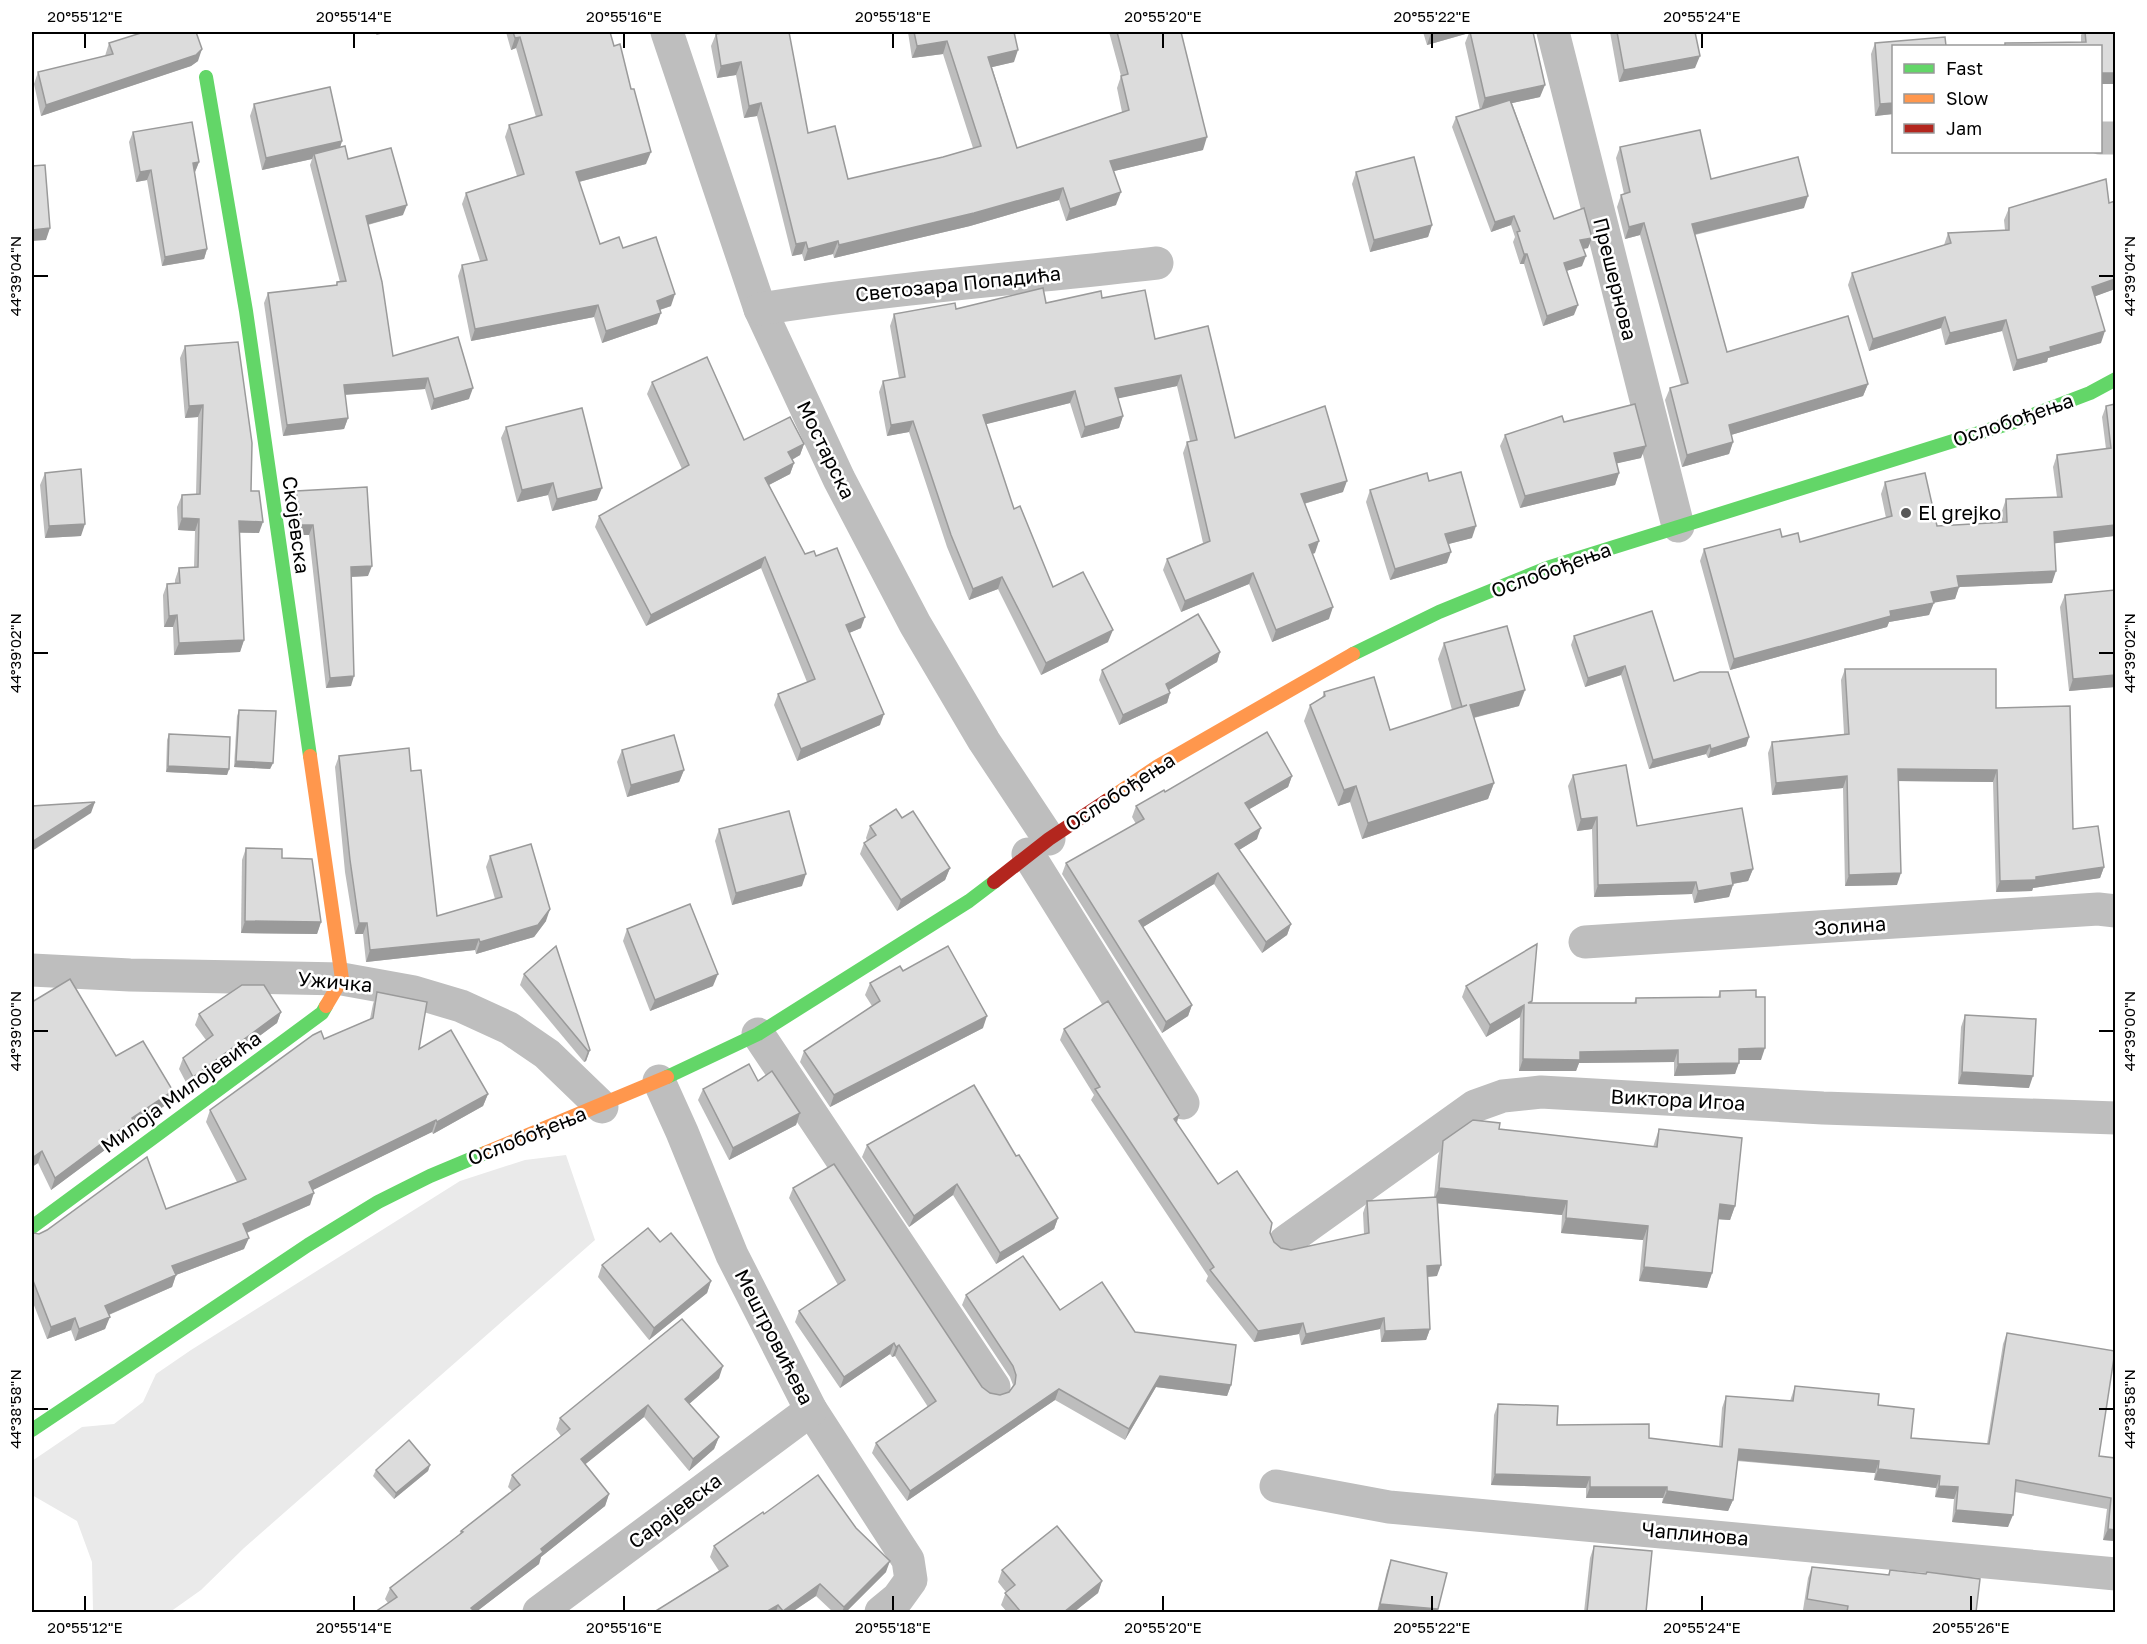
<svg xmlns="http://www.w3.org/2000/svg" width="2147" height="1644" viewBox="0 0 2147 1644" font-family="'Golos Text',sans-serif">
<rect width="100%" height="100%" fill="#fff"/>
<!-- green -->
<polygon fill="#eaeaea" points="566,1155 595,1240 244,1548 201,1590 170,1612 102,1612 93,1610 92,1562 77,1521 32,1495 32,1461 82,1427 114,1424 143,1402 156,1374 191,1350 460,1181 525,1160"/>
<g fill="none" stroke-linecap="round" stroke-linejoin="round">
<!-- street -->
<g stroke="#bebebe" stroke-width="33">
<polyline points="667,32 760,309 839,479 915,624 984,741 1049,839"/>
<polyline points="1553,32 1678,526"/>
<polyline points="2100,138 2116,138"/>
<path d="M760,309C892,288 1025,278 1157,263"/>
<polyline points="1028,854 1183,1103"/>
<polyline points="1585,942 2098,909 2116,911"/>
<polyline points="32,970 130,975 342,979 414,992 461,1006 509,1028 547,1054 602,1107"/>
<polyline points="758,1034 994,1387"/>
<polyline points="659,1081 682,1132 732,1255 811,1410 908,1560 911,1580 898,1598 881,1612"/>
<polyline points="1285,1242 1475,1106 1503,1096 1541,1092 1823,1108 2116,1118"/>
<polyline points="1276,1486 1389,1507 2116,1574"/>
<polyline points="539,1612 811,1410"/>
</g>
<!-- fast -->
<g stroke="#63d668" stroke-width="14">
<polyline points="206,77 246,311 310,756"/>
<polyline points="1353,654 1439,612 1547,568 2014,422 2090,393 2116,379"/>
<polyline points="667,1077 758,1034 969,901 994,882"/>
<polyline points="32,1227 322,1013 326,1006"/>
<polyline points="32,1430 308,1245 378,1202 430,1176 485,1153"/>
</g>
<!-- slow -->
<g stroke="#ff974d" stroke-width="14">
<polyline points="310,756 342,979 326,1006"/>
<polyline points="1106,801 1158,766 1353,654"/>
<polyline points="485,1153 667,1077"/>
</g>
<!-- jam -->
<polyline stroke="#b3261e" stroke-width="14" points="994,882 1049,839 1106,801"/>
</g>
<!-- wall -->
<g fill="#bdbdbd">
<polygon points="506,32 610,32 646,164 579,182 600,244 623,248 671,306 660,310 657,324 602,343 594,317 471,341 458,276 462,265 480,261 462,204 466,193 517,176 505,137 509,125 536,117 516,48 511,50"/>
<polygon points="908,32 1017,32 1014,32 1014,62 992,67 1017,148 1122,112 1117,88 1121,76 1109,32 1181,32 1203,150 1114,171 1116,205 1066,221 1059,200 970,226 834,258 833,254 804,261 802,254 792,256 757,116 744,118 736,75 717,78 711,46 716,34 808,133 848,179 943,157 973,148 943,54 912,58"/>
<polygon points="1423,32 1533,32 1540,97 1512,103 1554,219 1588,248 1583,249 1582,266 1566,271 1574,315 1543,326 1524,264 1520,264 1513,242 1515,237 1511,225 1491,232 1452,127 1456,117 1480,110 1465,43 1469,33 1427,45"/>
<polygon points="1610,32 1695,32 1695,68 1619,82"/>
<polygon points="2083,32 2115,32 2115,84 2100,84 2100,46 2004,46 2005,43 2081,42 2081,35"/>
<polygon points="109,43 198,61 191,66 41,116 34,84 38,72 105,56"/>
<polygon points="1875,43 1893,46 1893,114 1875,116 1871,54"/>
<polygon points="254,104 342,141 340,148 348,159 403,215 368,225 393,356 469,399 431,410 425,389 345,395 348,418 344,429 283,436 264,303 268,293 336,285 337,282 340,282 310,165 312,159 262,170 250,116"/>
<polygon points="133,132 199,162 195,172 194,172 207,249 204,259 162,266 147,180 136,182 129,142"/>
<polygon points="1620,147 1711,179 1804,208 1695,235 1727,352 1868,384 1863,396 1731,435 1733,442 1729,454 1682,467 1665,400 1670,388 1681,385 1640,235 1625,239 1617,207 1621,195 1624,194 1616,158"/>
<polygon points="1356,172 1432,225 1428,237 1370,252 1352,184"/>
<polygon points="2115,201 2115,289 2095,296 2101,343 2048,358 2047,362 2013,371 2002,331 1945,345 1941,328 1869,351 1848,285 1852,273 1944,245 1948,233 2005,230 2004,220 2009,208 2109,203"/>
<polygon points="1102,298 1155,339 1235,438 1343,492 1304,504 1315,553 1312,554 1329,619 1272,642 1249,584 1181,612 1163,570 1167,559 1203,543 1183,453 1187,442 1190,441 1177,386 1118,398 1123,416 1119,428 1081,438 1070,403 986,424 1014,509 1053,587 1108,642 1041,675 998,589 969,600 947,547 909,432 887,436 879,392 883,381 899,378 890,326 894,314"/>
<polygon points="185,346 251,491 259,533 239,533 244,640 240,652 174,655 173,627 164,627 163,595 167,584 175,583 175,580 179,568 194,567 195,531 178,530 177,507 182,495 196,494 198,417 185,418 180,358"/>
<polygon points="652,382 744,440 804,444 800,455 792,460 794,463 790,474 769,485 805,554 816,556 861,628 849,633 880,725 797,761 774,705 778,694 807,682 761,568 646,626 595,527 599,516 682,469 647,394"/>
<polygon points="2115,404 2115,546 2114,536 2055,543 2052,583 1959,587 1955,599 1933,602 1929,615 1889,622 1887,627 1730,670 1700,561 1704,549 1782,537 1800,542 1886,518 1881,494 1885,482 1937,526 2002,523 2002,511 2006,499 2057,497 2053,467 2057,455 2106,449 2102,417 2106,406"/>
<polygon points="1564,422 1641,458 1617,463 1619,473 1615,485 1520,508 1500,446 1505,435"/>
<polygon points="506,427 597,500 552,511 548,495 517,502 501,438"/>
<polygon points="45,473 81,536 45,538 40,485"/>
<polygon points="1429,481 1472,538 1448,544 1447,563 1390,580 1366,502 1370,490"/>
<polygon points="296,491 368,576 351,577 351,686 326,688 309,535 297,535 292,501"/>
<polygon points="2115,590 2115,687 2069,691 2060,607 2065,595"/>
<polygon points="1574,636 1674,681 1749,737 1746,746 1708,758 1706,754 1649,769 1621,675 1585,687 1571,645"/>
<polygon points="1444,643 1519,706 1474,718 1494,783 1488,799 1362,839 1350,802 1338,806 1304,721 1310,705 1322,698 1324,692 1390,730 1452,710 1438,659"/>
<polygon points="1220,652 1217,662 1169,690 1170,693 1167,703 1119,725 1099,680 1102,670"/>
<polygon points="1845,669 1996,708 2073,829 2104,867 2100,878 2033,888 2032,891 1996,892 1993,782 1898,781 1897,885 1845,886 1843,788 1772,795 1768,753 1772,742 1844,734 1841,680"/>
<polygon points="239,710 273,763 270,769 234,767 237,716"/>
<polygon points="169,734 229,769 227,775 166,772 167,740"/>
<polygon points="622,750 684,770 679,782 627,797 617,762"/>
<polygon points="339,756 411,771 437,916 495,899 486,867 490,856 546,921 534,937 476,954 475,950 366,962 363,934 355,934 345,872 335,767"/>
<polygon points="1573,775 1637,826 1753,869 1748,881 1733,884 1729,897 1694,903 1692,894 1594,897 1592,829 1577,831 1568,786"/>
<polygon points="1292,776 1288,787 1249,809 1257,839 1239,850 1291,924 1287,935 1262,953 1214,884 1143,927 1192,1005 1188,1016 1162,1033 1062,874 1066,863 1136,824 1132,817 1136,806 1165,792"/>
<polygon points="902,818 950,868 945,880 897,911 860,854 864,843 867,841 866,838 870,826"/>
<polygon points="719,829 802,886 732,905 715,841"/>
<polygon points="246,848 282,858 321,922 317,934 241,933 242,860"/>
<polygon points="627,929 713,986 650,1011 623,941"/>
<polygon points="524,974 590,1050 586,1061 584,1062 520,985"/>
<polygon points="870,983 983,1028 830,1107 800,1062 804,1051 872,1006 865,995"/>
<polygon points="1466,986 1532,1001 1531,1003 1634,1003 1636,998 1718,997 1720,991 1761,1060 1739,1060 1735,1074 1674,1076 1674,1062 1579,1063 1576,1071 1519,1071 1520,1017 1486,1037 1462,997"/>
<polygon points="377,992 419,1049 488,1094 483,1106 433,1134 432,1132 312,1190 310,1205 247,1233 244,1249 176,1275 172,1287 109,1315 105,1329 75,1341 71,1330 47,1339 32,1300 32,1235 166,1209 237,1182 206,1122 210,1110 324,1039 370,1019 373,1004"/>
<polygon points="32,1002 116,1056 169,1103 130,1128 129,1132 51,1190 38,1163 32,1167"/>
<polygon points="281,1012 277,1023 189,1088 179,1069 183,1058 206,1040 195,1025 199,1014"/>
<polygon points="1965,1015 2029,1088 1958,1084 1961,1027"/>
<polygon points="1064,1029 1179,1115 1177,1123 1218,1184 1270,1233 1274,1242 1281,1248 1291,1250 1364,1234 1363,1213 1367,1201 1434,1197 1438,1156 1443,1141 1499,1129 1653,1147 1659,1129 1735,1206 1730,1220 1718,1219 1712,1273 1707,1288 1639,1281 1643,1240 1561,1233 1562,1215 1437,1203 1437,1276 1428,1277 1430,1329 1426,1340 1381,1342 1380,1329 1301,1345 1299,1334 1254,1342 1206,1281 1208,1276 1091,1100 1094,1095 1060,1040"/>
<polygon points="758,1081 800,1113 796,1125 729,1160 698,1100 703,1089"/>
<polygon points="867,1145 1016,1156 1058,1218 1054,1229 996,1264 953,1195 909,1227 862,1157"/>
<polygon points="793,1188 982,1387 990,1393 1000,1395 1009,1392 1012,1387 1013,1385 1010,1377 962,1305 966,1295 1060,1310 1135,1332 1231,1385 1227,1396 1156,1387 1125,1440 1055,1400 907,1501 872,1453 876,1443 928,1407 895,1356 892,1357 890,1354 840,1388 795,1322 799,1311 838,1285 789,1198"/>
<polygon points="660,1242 711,1281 707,1293 649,1340 598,1277 602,1265"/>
<polygon points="2007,1333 2099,1456 2115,1458 2115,1541 2103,1540 2107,1509 2015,1492 2008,1527 1952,1522 1954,1499 1935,1497 1936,1488 1874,1480 1875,1473 1737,1461 1733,1500 1728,1511 1662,1503 1663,1498 1586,1498 1586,1488 1491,1485 1494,1415 1498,1404 1557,1425 1649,1438 1719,1446 1722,1408 1726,1396 1790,1401 1795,1386 1878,1405 1911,1438 1987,1444 2003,1344"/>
<polygon points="719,1378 689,1404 719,1437 714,1449 689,1471 644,1417 585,1464 609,1494 605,1506 541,1557 539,1564 476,1612 375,1612 388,1603 385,1599 390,1588 459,1535 461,1531 512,1491 508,1487 512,1475 561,1436 556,1429 560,1418"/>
<polygon points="430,1465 428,1471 394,1499 373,1476 376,1470"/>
<polygon points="764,1514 886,1572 846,1612 833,1612 816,1596 792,1612 654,1612 719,1571 710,1557 714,1546"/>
<polygon points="1594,1546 1646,1612 1584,1612 1590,1558"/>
<polygon points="1391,1560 1437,1612 1377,1612 1387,1571"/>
<polygon points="1812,1567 1888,1575 1890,1570 1976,1612 1820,1612 1803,1610 1808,1578"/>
<polygon points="1002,1570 1102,1581 1098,1593 1074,1612 1007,1612 1001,1605 1006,1592 998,1582"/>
</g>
<!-- shaded-wall -->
<g fill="#9a9a9a">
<polygon points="378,32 389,32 376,35"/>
<polygon points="1437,32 1470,32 1469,33 1427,45 1431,33"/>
<polygon points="520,37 516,48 511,50 515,38"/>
<polygon points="947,41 943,54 912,58 917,46"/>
<polygon points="202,49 198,61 191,66 41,116 46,105"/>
<polygon points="1018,50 1014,62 984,69 988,57"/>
<polygon points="1700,56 1695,68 1619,82 1624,70"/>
<polygon points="741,62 736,75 717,78 721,66"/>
<rect x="2100" y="73" width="15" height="11"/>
<polygon points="1545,85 1540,97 1481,110 1485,98"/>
<polygon points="761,103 757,116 744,118 749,106"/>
<polygon points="1893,103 1893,114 1875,116 1880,104"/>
<polygon points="1207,137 1203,150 1106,173 1110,161"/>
<polygon points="342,141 338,153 314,154 312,159 262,170 266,158"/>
<polygon points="651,152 646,164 571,184 576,172"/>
<polygon points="199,162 195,172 189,173 193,163"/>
<polygon points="151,170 147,180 136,182 140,172"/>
<polygon points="1063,188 1059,200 970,226 834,258 839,245"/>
<polygon points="1121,192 1116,205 1066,221 1070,209"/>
<polygon points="1808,196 1804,208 1688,236 1692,224"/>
<polygon points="407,205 403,215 362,226 366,216"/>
<polygon points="1514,216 1511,225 1491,232 1495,222"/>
<polygon points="1644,223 1640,235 1625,239 1629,227"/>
<polygon points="1432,225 1428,237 1370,252 1374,240"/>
<polygon points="50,228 46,240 32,241 32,230"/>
<polygon points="1592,238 1588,248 1577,250 1580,240"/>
<polygon points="838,241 833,254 804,261 808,249"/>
<polygon points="806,242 802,254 792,256 796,244"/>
<polygon points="207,249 204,259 162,266 165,257"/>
<polygon points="1524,254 1527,254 1524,264 1520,264"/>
<polygon points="1586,256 1582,266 1560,273 1564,263"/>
<polygon points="2115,279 2115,289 2088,299 2092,287"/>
<polygon points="675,294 671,306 653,312 657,301"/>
<polygon points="598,305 594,317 471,341 475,329"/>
<polygon points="1578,305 1574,315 1543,326 1547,316"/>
<polygon points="661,313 657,324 602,343 606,331"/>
<polygon points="1945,317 1941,328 1869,351 1873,339"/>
<polygon points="2006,320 2002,331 1945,345 1950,333"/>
<polygon points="2105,331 2101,343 2048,358 2047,362 2013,371 2017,360 2050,347"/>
<polygon points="1181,375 1177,386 1111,400 1115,388"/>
<polygon points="428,378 425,389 340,395 344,385"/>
<polygon points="1868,384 1863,396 1724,437 1729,425"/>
<polygon points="473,388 469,399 431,410 434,399"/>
<polygon points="1075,391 1070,403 979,426 983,415"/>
<polygon points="203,405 198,417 185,418 189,406"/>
<polygon points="1123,416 1119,428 1081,438 1085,427"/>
<polygon points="348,418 344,429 283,436 287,425"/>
<polygon points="913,421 909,432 887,436 891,425"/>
<polygon points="1733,442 1729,454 1682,467 1687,455"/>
<polygon points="804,444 800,455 784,464 788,452"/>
<polygon points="1646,446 1641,458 1610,465 1614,453"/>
<polygon points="794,463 790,474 761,489 765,478"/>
<polygon points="1619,473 1615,485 1520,508 1525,496"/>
<polygon points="1347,481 1343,492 1296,506 1301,494"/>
<polygon points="553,483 548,495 517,502 522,490"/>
<polygon points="602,488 597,500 552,511 557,499"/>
<polygon points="182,518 199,519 195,531 178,530"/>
<polygon points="239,521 263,522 259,533 234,532"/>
<polygon points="85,524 81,536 45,538 49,526"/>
<polygon points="301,525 313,525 309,535 297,535"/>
<polygon points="2115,525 2115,534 2114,536 2050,544 2054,532"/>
<polygon points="1476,526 1472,538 1441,546 1445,534"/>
<polygon points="1319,541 1315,553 1304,557 1309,545"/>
<polygon points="1451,552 1447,563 1390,580 1395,569"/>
<polygon points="765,557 761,568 646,626 651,615"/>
<polygon points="372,566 368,576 347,577 351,567"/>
<polygon points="2056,571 2052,583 1959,587 1955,599 1927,604 1931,592 1957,576"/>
<polygon points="1253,573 1249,584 1181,612 1185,601"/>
<polygon points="1002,577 998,589 969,600 973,589"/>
<polygon points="1934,603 1929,615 1889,622 1887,627 1730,670 1734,659 1890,611"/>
<polygon points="1333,607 1329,619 1272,642 1276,630"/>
<polygon points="177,615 173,627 164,627 169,616"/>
<polygon points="865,617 861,628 842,636 846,625"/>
<polygon points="1113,630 1108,642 1041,675 1046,663"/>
<polygon points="244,640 240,652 174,655 179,643"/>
<polygon points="1220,652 1217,662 1162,694 1166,684"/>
<polygon points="1625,666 1621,675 1585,687 1588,678"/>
<polygon points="2115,675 2115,687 2069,691 2073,679"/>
<polygon points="354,676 351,686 326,688 330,678"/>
<polygon points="1525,690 1519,706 1464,720 1470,705"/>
<polygon points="1170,693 1167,703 1119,725 1123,715"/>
<polygon points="884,714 880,725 797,761 801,749"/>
<polygon points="1749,737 1746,746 1708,758 1711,749"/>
<polygon points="1710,745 1706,754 1649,769 1653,760"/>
<polygon points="236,761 273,763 270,769 234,767"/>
<polygon points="168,766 229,769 227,775 166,772"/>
<polygon points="1898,769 1997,770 1993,782 1894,781"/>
<polygon points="684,770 679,782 627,797 631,785"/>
<polygon points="1292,776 1288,787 1241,814 1245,803"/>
<polygon points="1847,776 1843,788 1772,795 1776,783"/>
<polygon points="1494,783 1488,799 1362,839 1368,823"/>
<polygon points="1356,786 1350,802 1338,806 1344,790"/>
<polygon points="95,802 91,813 32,851 32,842"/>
<polygon points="1597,817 1592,829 1577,831 1581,819"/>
<polygon points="1261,828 1257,839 1231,855 1235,844"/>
<polygon points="2104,867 2100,878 2033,888 2032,891 1996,892 2000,881"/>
<polygon points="950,868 945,880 897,911 901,900"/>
<polygon points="1753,869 1748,881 1726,885 1731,873"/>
<polygon points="1218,873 1214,884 1135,932 1139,921"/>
<polygon points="1901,873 1897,885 1845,886 1849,875"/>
<polygon points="806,874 802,886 732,905 736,893"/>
<polygon points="1696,882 1692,894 1594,897 1598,885"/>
<polygon points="1733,885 1729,897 1694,903 1698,891"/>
<polygon points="550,909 546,921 534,937 476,954 480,942"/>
<polygon points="245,921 321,922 317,934 241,933"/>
<polygon points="359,923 367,923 363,934 355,934"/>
<polygon points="1291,924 1287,935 1262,953 1266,942"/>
<polygon points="479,939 475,950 366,962 370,950"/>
<polygon points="718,974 713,986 650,1011 655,1000"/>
<polygon points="1192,1005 1188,1016 1162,1033 1166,1022"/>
<polygon points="1524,1005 1520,1017 1486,1037 1490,1025"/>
<polygon points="281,1012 277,1023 189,1088 193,1077"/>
<polygon points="987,1016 983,1028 830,1107 834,1095"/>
<polygon points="1765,1048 1761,1060 1735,1060 1739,1049"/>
<polygon points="590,1050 586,1061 584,1062 588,1051"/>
<polygon points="1678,1050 1674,1062 1579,1063 1576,1071 1519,1071 1523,1059 1580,1052"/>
<polygon points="1739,1063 1735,1074 1674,1076 1678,1064"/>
<polygon points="1962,1072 2033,1076 2029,1088 1958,1084"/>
<polygon points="173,1091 169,1103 130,1128 129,1132 51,1190 55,1178 132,1118"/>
<polygon points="488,1094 483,1106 433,1134 437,1122"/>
<polygon points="800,1113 796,1125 729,1160 733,1148"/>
<polygon points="1179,1115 1175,1126 1174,1119"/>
<polygon points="436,1120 432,1132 305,1194 309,1182"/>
<polygon points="42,1151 38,1163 32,1167 32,1158"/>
<polygon points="957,1184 953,1195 909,1227 914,1216"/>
<polygon points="1439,1188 1567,1201 1562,1215 1433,1203"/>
<polygon points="314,1193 310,1205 239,1236 243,1224"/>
<polygon points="1720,1204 1735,1206 1730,1220 1714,1219"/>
<polygon points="1058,1218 1054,1229 996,1264 1000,1253"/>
<polygon points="1566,1218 1648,1226 1643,1240 1561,1233"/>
<polygon points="249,1238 244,1249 176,1275 172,1287 101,1318 105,1306 172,1266"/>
<polygon points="1441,1265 1437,1276 1423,1277 1427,1266"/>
<polygon points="1644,1267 1712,1273 1707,1288 1639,1281"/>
<polygon points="711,1281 707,1293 649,1340 654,1328"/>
<polygon points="110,1317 105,1329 75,1341 79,1329"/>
<polygon points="75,1318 71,1330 47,1339 51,1327"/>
<polygon points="1384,1318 1380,1329 1301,1345 1306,1334"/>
<polygon points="1303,1323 1299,1334 1254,1342 1258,1331"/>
<polygon points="1430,1329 1426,1340 1381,1342 1385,1331"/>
<polygon points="894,1343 890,1354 840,1388 844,1377"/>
<polygon points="899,1345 895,1356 892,1357 896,1347"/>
<polygon points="723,1366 719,1378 681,1411 685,1399"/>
<polygon points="1160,1376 1231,1385 1227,1396 1156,1387 1125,1440 1129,1429"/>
<polygon points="1059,1389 1055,1400 907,1501 910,1491"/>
<polygon points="648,1405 644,1417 577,1471 581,1459"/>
<polygon points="719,1437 714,1449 689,1471 693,1459"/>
<polygon points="1739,1449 1879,1461 1875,1473 1735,1460"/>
<polygon points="430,1465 428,1471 394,1499 396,1493"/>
<polygon points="1878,1469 1940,1476 1936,1488 1874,1480"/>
<polygon points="1495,1474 1590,1477 1586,1488 1491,1485"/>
<polygon points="1939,1486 1958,1487 1954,1499 1935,1497"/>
<polygon points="1590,1487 1667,1487 1663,1498 1586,1498"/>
<polygon points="1667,1491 1733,1500 1728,1511 1662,1503"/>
<polygon points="609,1494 605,1506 541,1557 539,1564 476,1612 470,1612 471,1608 541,1549"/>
<polygon points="1956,1510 2013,1515 2008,1527 1952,1522"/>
<polygon points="2108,1529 2115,1530 2115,1541 2103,1540"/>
<polygon points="890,1561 886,1572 846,1612 842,1612 844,1607"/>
<polygon points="1102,1581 1098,1593 1074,1612 1064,1612"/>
<polygon points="820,1584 816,1596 792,1612 782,1612 783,1611"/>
<polygon points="1380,1604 1438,1609 1437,1612 1377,1612"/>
<polygon points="778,1605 776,1612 766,1612"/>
</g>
<!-- building -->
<g fill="#dcdcdc" stroke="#9a9a9a" stroke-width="1.5">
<polygon points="144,32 196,32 202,49 196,55 46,105 38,72 113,54 109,43"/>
<polygon points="513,32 610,32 614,46 620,44 631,89 634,89 651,152 576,172 600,244 619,237 623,248 656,237 675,294 657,301 661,313 606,331 598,305 475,329 462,265 487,260 466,193 524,174 509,125 542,115 520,37 515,38"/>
<polygon points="728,32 789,32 808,133 835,126 848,179 943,157 981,146 947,41 917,46 914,32 1014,32 1018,50 988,57 1017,148 1129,110 1121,76 1128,74 1117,32 1181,32 1207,137 1110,161 1121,192 1070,209 1063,188 974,213 839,245 838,241 808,249 806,242 796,244 761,103 749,106 741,62 721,66 716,34"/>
<polygon points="1470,32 1533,32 1545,85 1485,98"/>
<polygon points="1617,32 1695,32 1700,56 1624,70"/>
<polygon points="2085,32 2115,32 2115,73 2100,73 2100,46 2005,46 2005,43 2086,42"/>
<polygon points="1945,37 1946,46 1893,46 1893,103 1880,104 1875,43"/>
<polygon points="330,87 342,141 266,158 254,104"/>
<polygon points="1510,100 1554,219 1584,208 1592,238 1580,240 1586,256 1564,263 1578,305 1547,316 1527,254 1524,254 1517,232 1520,231 1514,216 1495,222 1456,117"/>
<polygon points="192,122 199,162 193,163 207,249 165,257 151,170 140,172 133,132"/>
<polygon points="1700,130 1711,179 1798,157 1808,196 1692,224 1727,352 1848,316 1868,384 1729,425 1733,442 1687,455 1670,388 1688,383 1644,223 1629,227 1621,195 1630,192 1620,147"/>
<polygon points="345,146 348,159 391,148 407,205 366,216 382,282 393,356 458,337 473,388 434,399 428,378 344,385 348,418 287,425 268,293 337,285 337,282 346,281 314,154"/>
<polygon points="1414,157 1432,225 1374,240 1356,172"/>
<polygon points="45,165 50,228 32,230 32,166"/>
<polygon points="2106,179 2109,203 2115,201 2115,279 2092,287 2105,331 2050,347 2051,351 2017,360 2006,320 1950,333 1945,317 1873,339 1852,273 1951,243 1948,233 2009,230 2009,208"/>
<polygon points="1043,288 1046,303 1101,291 1102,298 1145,290 1155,339 1208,326 1235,438 1325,406 1347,481 1301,494 1319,541 1309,545 1333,607 1276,630 1253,573 1185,601 1167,559 1210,541 1187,442 1197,440 1181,375 1115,388 1123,416 1085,427 1075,391 983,415 1014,509 1020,506 1053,587 1083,572 1113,630 1046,663 1002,577 973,589 951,535 913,421 891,425 883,381 905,377 894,314 955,303 956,309"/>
<polygon points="238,342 252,443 251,491 259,491 263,522 239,521 244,640 179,643 177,615 169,616 167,584 180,583 179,568 198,567 199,519 182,518 182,495 200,494 203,405 189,406 185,346"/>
<polygon points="707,357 744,440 790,417 804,444 788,452 794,463 765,478 805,554 814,551 816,556 837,548 865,617 846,625 884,714 801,749 778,694 815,679 765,557 651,615 599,516 689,465 652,382"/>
<polygon points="1635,404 1646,446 1614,453 1619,473 1525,496 1505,435 1562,416 1564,422"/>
<polygon points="2115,404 2115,525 2054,532 2056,571 1957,576 1959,587 1931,592 1934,603 1890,611 1891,616 1734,659 1704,549 1780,529 1782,537 1798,533 1800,542 1892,516 1885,482 1925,473 1937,526 2007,522 2006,499 2062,497 2057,455 2111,448 2106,406"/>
<polygon points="582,408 602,488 557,499 553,483 522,490 506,427"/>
<polygon points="81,469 85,524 49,526 45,473"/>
<polygon points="1461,472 1476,526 1445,534 1451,552 1395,569 1370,490 1427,473 1429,481"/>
<polygon points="367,487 372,566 351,567 354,676 330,678 313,525 301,525 296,491"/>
<polygon points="2115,590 2115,675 2073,679 2065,595"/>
<polygon points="1652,611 1674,681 1700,672 1728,672 1749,737 1711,749 1710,745 1653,760 1625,666 1588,678 1574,636"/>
<polygon points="1198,614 1220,652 1166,684 1170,693 1123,715 1102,670"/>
<polygon points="1507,626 1525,690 1470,705 1494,783 1368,823 1356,786 1344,790 1310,705 1325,696 1324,692 1374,677 1390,730 1467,705 1462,707 1444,643"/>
<polygon points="1845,669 1996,669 1996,708 2070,706 2073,829 2098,826 2104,867 2036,877 2036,880 2000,881 1997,770 1898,769 1901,873 1849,875 1847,776 1776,783 1772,742 1849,734"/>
<polygon points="239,710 276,711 273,763 236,761"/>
<polygon points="1267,732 1292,776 1245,803 1261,828 1235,844 1291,924 1266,942 1218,873 1139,921 1192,1005 1166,1022 1066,863 1144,819 1136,806 1164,790 1165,792"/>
<polygon points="169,734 230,737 229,769 168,766"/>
<polygon points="674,735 684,770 631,785 622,750"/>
<polygon points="409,748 411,771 421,770 437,916 502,897 490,856 531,844 550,909 538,925 480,942 479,939 370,950 367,923 359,923 350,860 339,756"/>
<polygon points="1626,765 1637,826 1742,808 1753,869 1731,873 1733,885 1698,891 1696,882 1598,885 1597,817 1581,819 1573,775"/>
<polygon points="95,802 32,842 32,806"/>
<polygon points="896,809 902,818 913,811 950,868 901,900 864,843 876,835 870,826"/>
<polygon points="789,811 806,874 736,893 719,829"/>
<polygon points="246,848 282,849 282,858 312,859 321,922 245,921"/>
<polygon points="690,904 718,974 655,1000 627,929"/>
<polygon points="1537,944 1532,1001 1528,1003 1636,1003 1636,998 1720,997 1720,991 1756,990 1756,997 1765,997 1765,1048 1739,1049 1739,1063 1678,1064 1678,1050 1580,1052 1580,1060 1523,1059 1524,1005 1490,1025 1466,986"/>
<polygon points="556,946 590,1050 588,1051 524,974"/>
<polygon points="948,946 987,1016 834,1095 804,1051 880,1001 870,983 900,966 903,971"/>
<polygon points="70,979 116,1056 143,1041 173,1091 132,1118 133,1120 55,1178 42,1151 32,1158 32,1002"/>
<polygon points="242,985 264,985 281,1012 193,1077 183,1058 213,1035 199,1014"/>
<polygon points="377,992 427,1002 419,1049 451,1030 488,1094 437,1122 436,1120 309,1182 314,1193 243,1224 249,1238 172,1266 176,1275 105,1306 110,1317 79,1329 75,1318 51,1327 32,1278 32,1235 34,1233 39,1234 47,1230 147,1157 166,1209 246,1179 210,1110 313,1035 321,1031 324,1039 373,1018"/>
<polygon points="1108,1001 1179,1115 1174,1119 1218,1184 1237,1171 1272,1223 1270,1233 1274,1242 1281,1248 1291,1250 1369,1233 1367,1201 1437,1197 1441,1265 1427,1266 1430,1329 1385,1331 1384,1318 1306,1334 1303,1323 1258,1331 1210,1270 1214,1267 1095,1089 1100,1087 1064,1029"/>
<polygon points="1965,1015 2036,1019 2033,1076 1962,1072"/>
<polygon points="749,1064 758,1081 772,1071 800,1113 733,1148 703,1089"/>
<polygon points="974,1085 1016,1156 1019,1155 1058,1218 1000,1253 957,1184 914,1216 867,1145"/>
<polygon points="1473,1120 1500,1123 1499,1129 1657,1147 1659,1129 1742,1138 1735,1206 1720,1204 1712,1273 1644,1267 1648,1226 1566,1218 1567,1201 1439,1188 1443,1141"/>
<polygon points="834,1164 982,1387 990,1393 1000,1395 1009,1392 1015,1384 1016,1375 1013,1366 966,1295 1023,1256 1060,1310 1102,1282 1135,1332 1236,1345 1231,1385 1160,1376 1129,1429 1059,1389 910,1491 876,1443 936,1401 899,1345 896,1347 894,1343 844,1377 799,1311 845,1280 793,1188"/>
<polygon points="648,1228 660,1242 671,1233 711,1281 654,1328 602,1265"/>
<polygon points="682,1319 723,1366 685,1399 719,1437 693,1459 648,1405 581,1459 609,1494 541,1549 543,1552 471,1608 475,1612 375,1612 397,1597 390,1588 463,1532 461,1531 520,1485 512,1475 570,1429 560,1418"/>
<polygon points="2007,1333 2115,1351 2099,1456 2115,1458 2115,1530 2108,1529 2111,1498 2016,1480 2013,1515 1956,1510 1958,1487 1939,1486 1940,1476 1878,1469 1879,1461 1739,1449 1733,1500 1667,1491 1667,1487 1590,1487 1590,1477 1495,1474 1498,1404 1558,1406 1557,1425 1649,1424 1649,1438 1722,1447 1726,1396 1793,1401 1795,1386 1879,1394 1878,1405 1914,1409 1911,1438 1989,1444"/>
<polygon points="409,1440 430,1465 396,1493 376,1470"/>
<polygon points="818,1475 856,1528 890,1561 844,1607 820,1584 783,1611 778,1605 766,1612 654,1612 728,1566 714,1546 763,1512 764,1514"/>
<polygon points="1057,1526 1102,1581 1064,1612 1021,1612 1005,1593 1015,1585 1002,1570"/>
<polygon points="1594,1546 1652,1551 1646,1612 1587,1612"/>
<polygon points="1391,1560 1447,1573 1438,1609 1380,1604"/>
<polygon points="1812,1567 1889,1575 1890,1570 1926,1574 1927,1572 1980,1579 1976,1612 1847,1612 1848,1606 1807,1599"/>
</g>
<!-- ticks -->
<path fill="none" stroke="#000" stroke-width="2" d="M85,33V48M354,33V48M624,33V48M893,33V48M1163,33V48M1432,33V48M1702,33V48M33,276H48M2099,276H2114M33,653H48M2099,653H2114M33,1031H48M2099,1031H2114M33,1409H48M2099,1409H2114M85,1596V1611M354,1596V1611M624,1596V1611M893,1596V1611M1163,1596V1611M1432,1596V1611M1702,1596V1611M1971,1596V1611"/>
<!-- markers -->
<circle fill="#595959" stroke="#fff" stroke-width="2" cx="1906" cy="513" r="6"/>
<g text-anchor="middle" stroke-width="5" stroke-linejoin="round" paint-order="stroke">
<!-- street labels -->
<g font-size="20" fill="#000" stroke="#fff">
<text transform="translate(1615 279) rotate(76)" y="7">Прешернова</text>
<text transform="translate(958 284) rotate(-6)" y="7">Светозара Попадића</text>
<text transform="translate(2013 420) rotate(-19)" y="7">Ослобођења</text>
<text transform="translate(826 450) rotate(64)" y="7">Мостарска</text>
<text transform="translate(296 525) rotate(82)" y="7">Скојевска</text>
<text transform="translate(1551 570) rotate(-20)" y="7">Ослобођења</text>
<text transform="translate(1120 792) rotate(-33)" y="7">Ослобођења</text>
<text transform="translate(1850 926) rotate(-4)" y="7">Золина</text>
<text transform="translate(335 982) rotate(5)" y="7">Ужичка</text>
<text transform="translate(181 1092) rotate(-36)" y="7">Милоја Милојевића</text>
<text transform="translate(1678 1100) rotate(3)" y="7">Виктора Игоа</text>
<text transform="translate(527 1136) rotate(-22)" y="7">Ослобођења</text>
<text transform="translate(774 1337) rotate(63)" y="7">Мештровићева</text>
<text transform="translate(675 1511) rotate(-37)" y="7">Сарајевска</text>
<text transform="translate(1695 1534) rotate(5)" y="7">Чаплинова</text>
</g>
<!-- poi labels -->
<g font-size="20" fill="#000" stroke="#fff" text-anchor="start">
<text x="1918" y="520">El grejko</text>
</g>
</g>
<!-- border -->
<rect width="2147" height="1644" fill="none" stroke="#ffffff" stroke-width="66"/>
<!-- legend -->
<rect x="1892" y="45" width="210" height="108" fill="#ffffff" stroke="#999999" stroke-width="1.5"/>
<rect x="1904" y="64" width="30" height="9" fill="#63d668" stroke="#999999" stroke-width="1.5"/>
<text x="1946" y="75" font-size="18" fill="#000000">Fast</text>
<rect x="1904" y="94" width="30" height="9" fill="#ff974d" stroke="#999999" stroke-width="1.5"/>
<text x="1946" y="105" font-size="18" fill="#000000">Slow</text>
<rect x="1904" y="124" width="30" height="9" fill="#b3261e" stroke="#999999" stroke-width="1.5"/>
<text x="1946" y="135" font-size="18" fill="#000000">Jam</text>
<rect x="33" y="33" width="2081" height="1578" fill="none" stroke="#000" stroke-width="2"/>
<g font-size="15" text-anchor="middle" fill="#000">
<text x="85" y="22">20°55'12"E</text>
<text x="354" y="22">20°55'14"E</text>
<text x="624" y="22">20°55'16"E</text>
<text x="893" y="22">20°55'18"E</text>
<text x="1163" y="22">20°55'20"E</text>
<text x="1432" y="22">20°55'22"E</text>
<text x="1702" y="22">20°55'24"E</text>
<text transform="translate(16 276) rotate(-90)" y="5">44°39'04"N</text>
<text transform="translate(2130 276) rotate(-90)" y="5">44°39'04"N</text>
<text transform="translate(16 653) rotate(-90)" y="5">44°39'02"N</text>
<text transform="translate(2130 653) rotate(-90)" y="5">44°39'02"N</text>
<text transform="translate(16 1031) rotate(-90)" y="5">44°39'00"N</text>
<text transform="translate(2130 1031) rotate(-90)" y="5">44°39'00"N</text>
<text transform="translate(16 1409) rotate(-90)" y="5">44°38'58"N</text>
<text transform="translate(2130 1409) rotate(-90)" y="5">44°38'58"N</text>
<text x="85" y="1633">20°55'12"E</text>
<text x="354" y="1633">20°55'14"E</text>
<text x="624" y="1633">20°55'16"E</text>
<text x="893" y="1633">20°55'18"E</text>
<text x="1163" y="1633">20°55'20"E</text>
<text x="1432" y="1633">20°55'22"E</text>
<text x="1702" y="1633">20°55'24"E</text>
<text x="1971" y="1633">20°55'26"E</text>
</g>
</svg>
